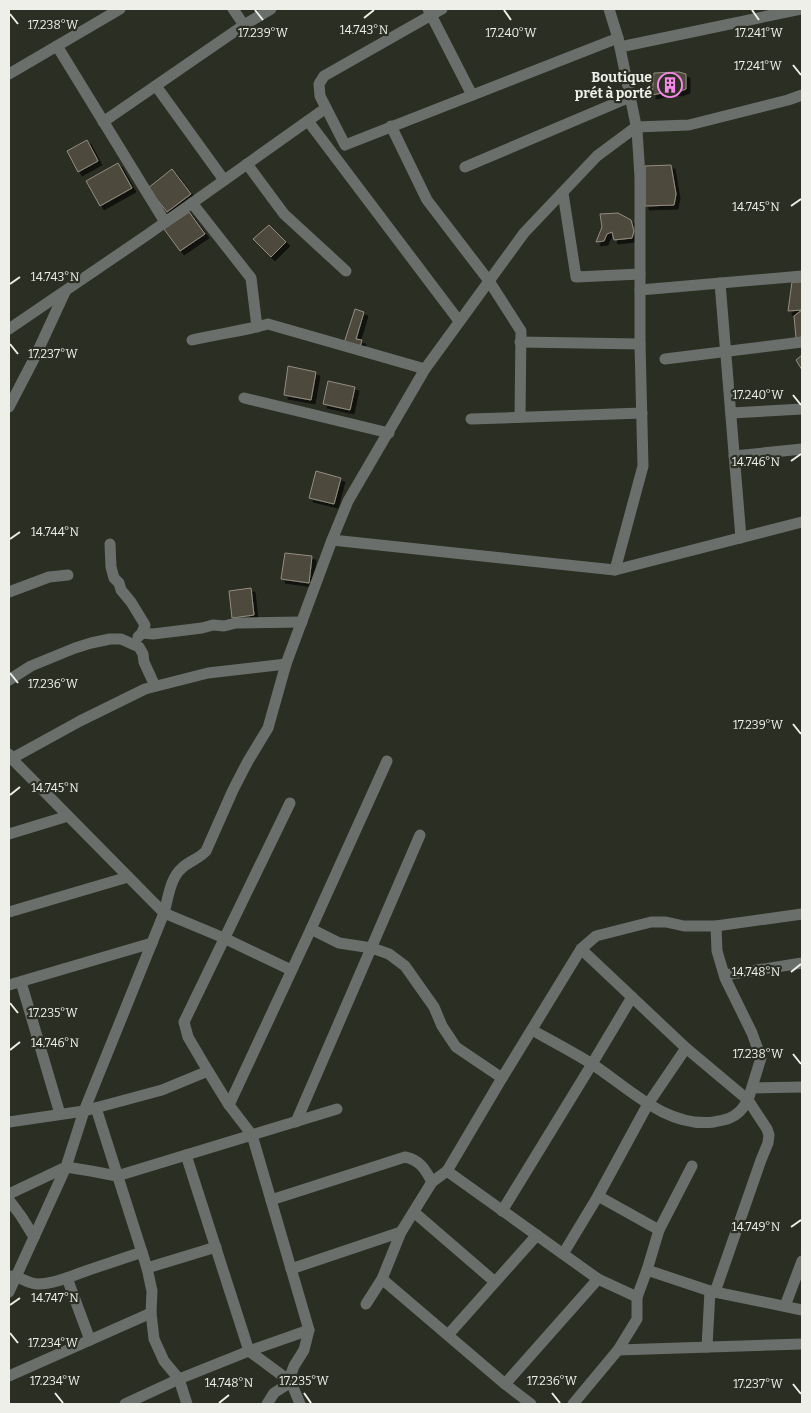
<svg xmlns="http://www.w3.org/2000/svg" width="811" height="1413" viewBox="0 0 811 1413" font-family="Bitter,serif">
<defs>
<filter id="shadow"><feDropShadow dx="4" dy="4" stdDeviation="0" flood-color="#0009"/></filter>
</defs>
<rect width="100%" height="100%" fill="#2b2e23"/>
<!-- building -->
<g fill="#4d483c" stroke="#938e81" filter="url(#shadow)">
<polygon points="679,72 686,74 686,89 678,92 672,91 652,95 654,73"/>
<polygon points="87,140 98,161 78,172 67,151"/>
<polygon points="118,163 132,188 100,206 86,181"/>
<polygon points="671,165 676,194 674,205 645,206 645,166"/>
<polygon points="172,169 191,194 167,212 148,188"/>
<polygon points="189,212 205,234 180,251 164,229"/>
<polygon points="618,213 631,220 634,231 632,238 614,240 612,232 607,234 604,241 596,242 602,227 600,214"/>
<polygon points="269,225 286,242 271,257 253,239"/>
<polygon points="792,282 802,282 802,337 796,338 794,316 802,310 788,311"/>
<polygon points="355,309 364,312 356,339 362,340 360,347 344,343"/>
<polygon points="802,355 802,370 796,360"/>
<polygon points="288,366 316,372 311,400 284,395"/>
<polygon points="328,381 355,387 350,410 323,404"/>
<polygon points="316,471 341,478 334,504 309,498"/>
<polygon points="285,553 312,556 309,583 281,579"/>
<polygon points="251,588 254,615 232,618 229,591"/>
</g>
<g fill="none" stroke-linecap="round" stroke-linejoin="round">
<!-- street -->
<g stroke="#6a6f6b" stroke-width="11">
<polyline points="233,9 244,25"/>
<polyline points="428,9 472,95"/>
<polyline points="442,9 324,76 319,84 320,96 345,145 618,38"/>
<polyline points="609,9 618,38 637,130 640,177 640,344 643,466 615,570"/>
<polyline points="57,46 165,222"/>
<polyline points="620,47 801,9"/>
<polyline points="9,74 120,9"/>
<polyline points="156,86 224,180"/>
<polyline points="308,121 459,321"/>
<polyline points="103,122 244,25 271,9"/>
<polyline points="391,126 427,200 489,281 521,331 520,417"/>
<polyline points="247,164 284,214 346,271"/>
<polyline points="465,167 630,97"/>
<polyline points="563,193 576,277 640,274"/>
<polyline points="192,203 251,278 257,327"/>
<polyline points="720,283 741,538"/>
<polyline points="640,290 802,276"/>
<polyline points="9,329 147,235 326,108"/>
<path d="M192,340C217,334 243,331 268,324L425,369"/>
<polyline points="520,342 640,344"/>
<polyline points="665,359 802,342"/>
<polyline points="244,398 389,433"/>
<polyline points="9,407 35,357 65,292"/>
<polyline points="731,413 802,409"/>
<polyline points="471,419 642,413"/>
<polyline points="734,456 802,449"/>
<polyline points="332,540 615,570 802,522"/>
<polyline points="110,544 111,567 114,578 119,583 121,590 131,602 145,625 142,633 138,637"/>
<polyline points="9,592 49,577 68,575"/>
<polyline points="142,633 153,634 202,628 213,625 224,626 236,623 302,622"/>
<polyline points="9,680 31,666 75,648 91,643 110,639 121,639 139,647 143,654 144,662 155,686"/>
<polyline points="9,754 12,759 164,913 224,938 291,970"/>
<polyline points="9,760 80,721 145,689 208,673 286,664"/>
<polyline points="9,834 68,816"/>
<polyline points="9,912 128,877"/>
<polyline points="716,926 802,914"/>
<polyline points="311,929 339,943 372,948 389,954 405,966 434,1007 442,1026 456,1047 502,1078"/>
<polyline points="725,975 802,963"/>
<polyline points="21,982 60,1114"/>
<polyline points="9,985 152,943"/>
<path d="M532,1030C552,1041 573,1052 592,1064C629,1088 666,1128 714,1122C723,1120 732,1119 739,1112C743,1109 745,1104 748,1100L686,1048L581,949"/>
<polyline points="208,1071 188,1037 184,1022 290,803"/>
<polyline points="752,1088 802,1087"/>
<polyline points="229,1105 311,929 387,761"/>
<polyline points="96,1108 147,1268 152,1291 151,1313 154,1339 164,1361 179,1379 187,1404"/>
<polyline points="9,1122 84,1111 162,1090 208,1071 229,1105 252,1135 309,1330 304,1350 294,1366 291,1374 291,1382 300,1404"/>
<polyline points="296,1122 420,835"/>
<polyline points="186,1155 249,1351 291,1382 274,1393 267,1404"/>
<polyline points="447,1171 598,1279 637,1297"/>
<path d="M9,1194L66,1167L84,1111L164,913C168,899 170,878 182,868C189,861 199,859 206,851L233,790L248,761L268,728L286,664L332,540L348,501L425,369L524,233L597,156L636,127L689,125L788,100L802,95"/>
<polyline points="598,1196 659,1230"/>
<polyline points="9,1200 21,1216 34,1237"/>
<path d="M271,1200L405,1157C420,1160 425,1169 432,1182"/>
<polyline points="502,1211 592,1064 632,997"/>
<polyline points="415,1213 495,1282"/>
<polyline points="563,1254 598,1196 648,1104 686,1048"/>
<polyline points="147,1268 216,1247"/>
<polyline points="291,1269 401,1232"/>
<polyline points="647,1270 710,1291 802,1310"/>
<path d="M9,1276C20,1275 26,1284 38,1284C53,1284 69,1277 83,1272C103,1265 122,1259 142,1252"/>
<polyline points="67,1278 90,1340"/>
<polyline points="382,1279 505,1384 531,1404"/>
<polyline points="9,1292 66,1167 91,1171 117,1176 337,1109"/>
<polyline points="366,1304 382,1279 401,1232 432,1182 447,1171 502,1078 581,949 596,936 651,922 666,922 684,926 716,926 717,951 725,978 752,1033 761,1058 748,1100 767,1129 769,1135 768,1143 761,1160 715,1292"/>
<polyline points="785,1306 802,1261"/>
<polyline points="448,1335 537,1235"/>
<polyline points="707,1347 710,1291"/>
<polyline points="618,1350 802,1344"/>
<polyline points="9,1376 151,1313"/>
<polyline points="505,1384 598,1279"/>
<polyline points="125,1404 179,1379 249,1351 309,1330"/>
<polyline points="573,1404 618,1350 637,1319 637,1297 647,1270 659,1230 692,1166"/>
</g>
</g>
<!-- ticks -->
<path fill="none" stroke="#edefe8" stroke-width="2" d="M255,10L263,20M504,10L511,20M752,10L759,20M10,14L18,24M364,18L374,10M793,65L801,75M791,206L801,199M10,284L20,277M10,344L18,354M793,395L801,405M791,461L801,454M10,539L20,532M10,673L18,683M793,724L801,734M10,795L20,787M791,972L801,964M10,1003L18,1013M10,1050L20,1042M793,1054L801,1064M791,1227L801,1220M10,1305L20,1298M10,1333L18,1343M793,1384L801,1394M55,1393L63,1403M304,1393L311,1403M552,1393L560,1403M219,1403L229,1395"/>
<!-- icons -->
<defs>
<symbol id="building-ring" viewBox="-11 -11 22 22"><circle r="9.5" fill="#2b2e23" stroke="#f888e9" stroke-width="1.5"/><path d="M-4-6H4V6H1V3H-1V6H-4ZM-2.5-4.3h1.7v1.8h-1.7ZM.8-4.3h1.7v1.8H.8ZM-2.5-1h1.7V.8h-1.7ZM.8-1h1.7V.8H.8Z" fill="#f888e9"/></symbol>
</defs>
<g fill-rule="evenodd">
<use href="#building-ring" x="656" y="71" width="28" height="28"/>
</g>
<g text-anchor="middle" stroke-width="4.5" stroke-linejoin="round" paint-order="stroke">
<!-- poi labels -->
<g font-size="14" font-weight="bold" fill="#edefe8" stroke="#2b2e23" text-anchor="end">
<text x="652" y="82">Boutique<tspan x="652" dy="16">prét à porté</tspan></text>
</g>
</g>
<g font-size="12" text-anchor="middle" fill="#edefe8" stroke="#2b2e23" stroke-width="4.5" stroke-linejoin="round" paint-order="stroke">
<text x="53" y="29">17.238°W</text>
<text x="364" y="34">14.743°N</text>
<text x="263" y="37">17.239°W</text>
<text x="759" y="37">17.241°W</text>
<text x="511" y="37">17.240°W</text>
<text x="758" y="70">17.241°W</text>
<text x="756" y="211">14.745°N</text>
<text x="55" y="281">14.743°N</text>
<text x="53" y="358">17.237°W</text>
<text x="758" y="399">17.240°W</text>
<text x="756" y="466">14.746°N</text>
<text x="55" y="536">14.744°N</text>
<text x="53" y="688">17.236°W</text>
<text x="758" y="729">17.239°W</text>
<text x="55" y="792">14.745°N</text>
<text x="756" y="976">14.748°N</text>
<text x="53" y="1017">17.235°W</text>
<text x="55" y="1047">14.746°N</text>
<text x="758" y="1058">17.238°W</text>
<text x="756" y="1231">14.749°N</text>
<text x="55" y="1302">14.747°N</text>
<text x="53" y="1347">17.234°W</text>
<text x="55" y="1385">17.234°W</text>
<text x="304" y="1385">17.235°W</text>
<text x="552" y="1385">17.236°W</text>
<text x="229" y="1387">14.748°N</text>
<text x="758" y="1388">17.237°W</text>
</g>
<!-- border -->
<rect width="811" height="1413" fill="none" stroke="#edefe8" stroke-width="20"/>
</svg>
